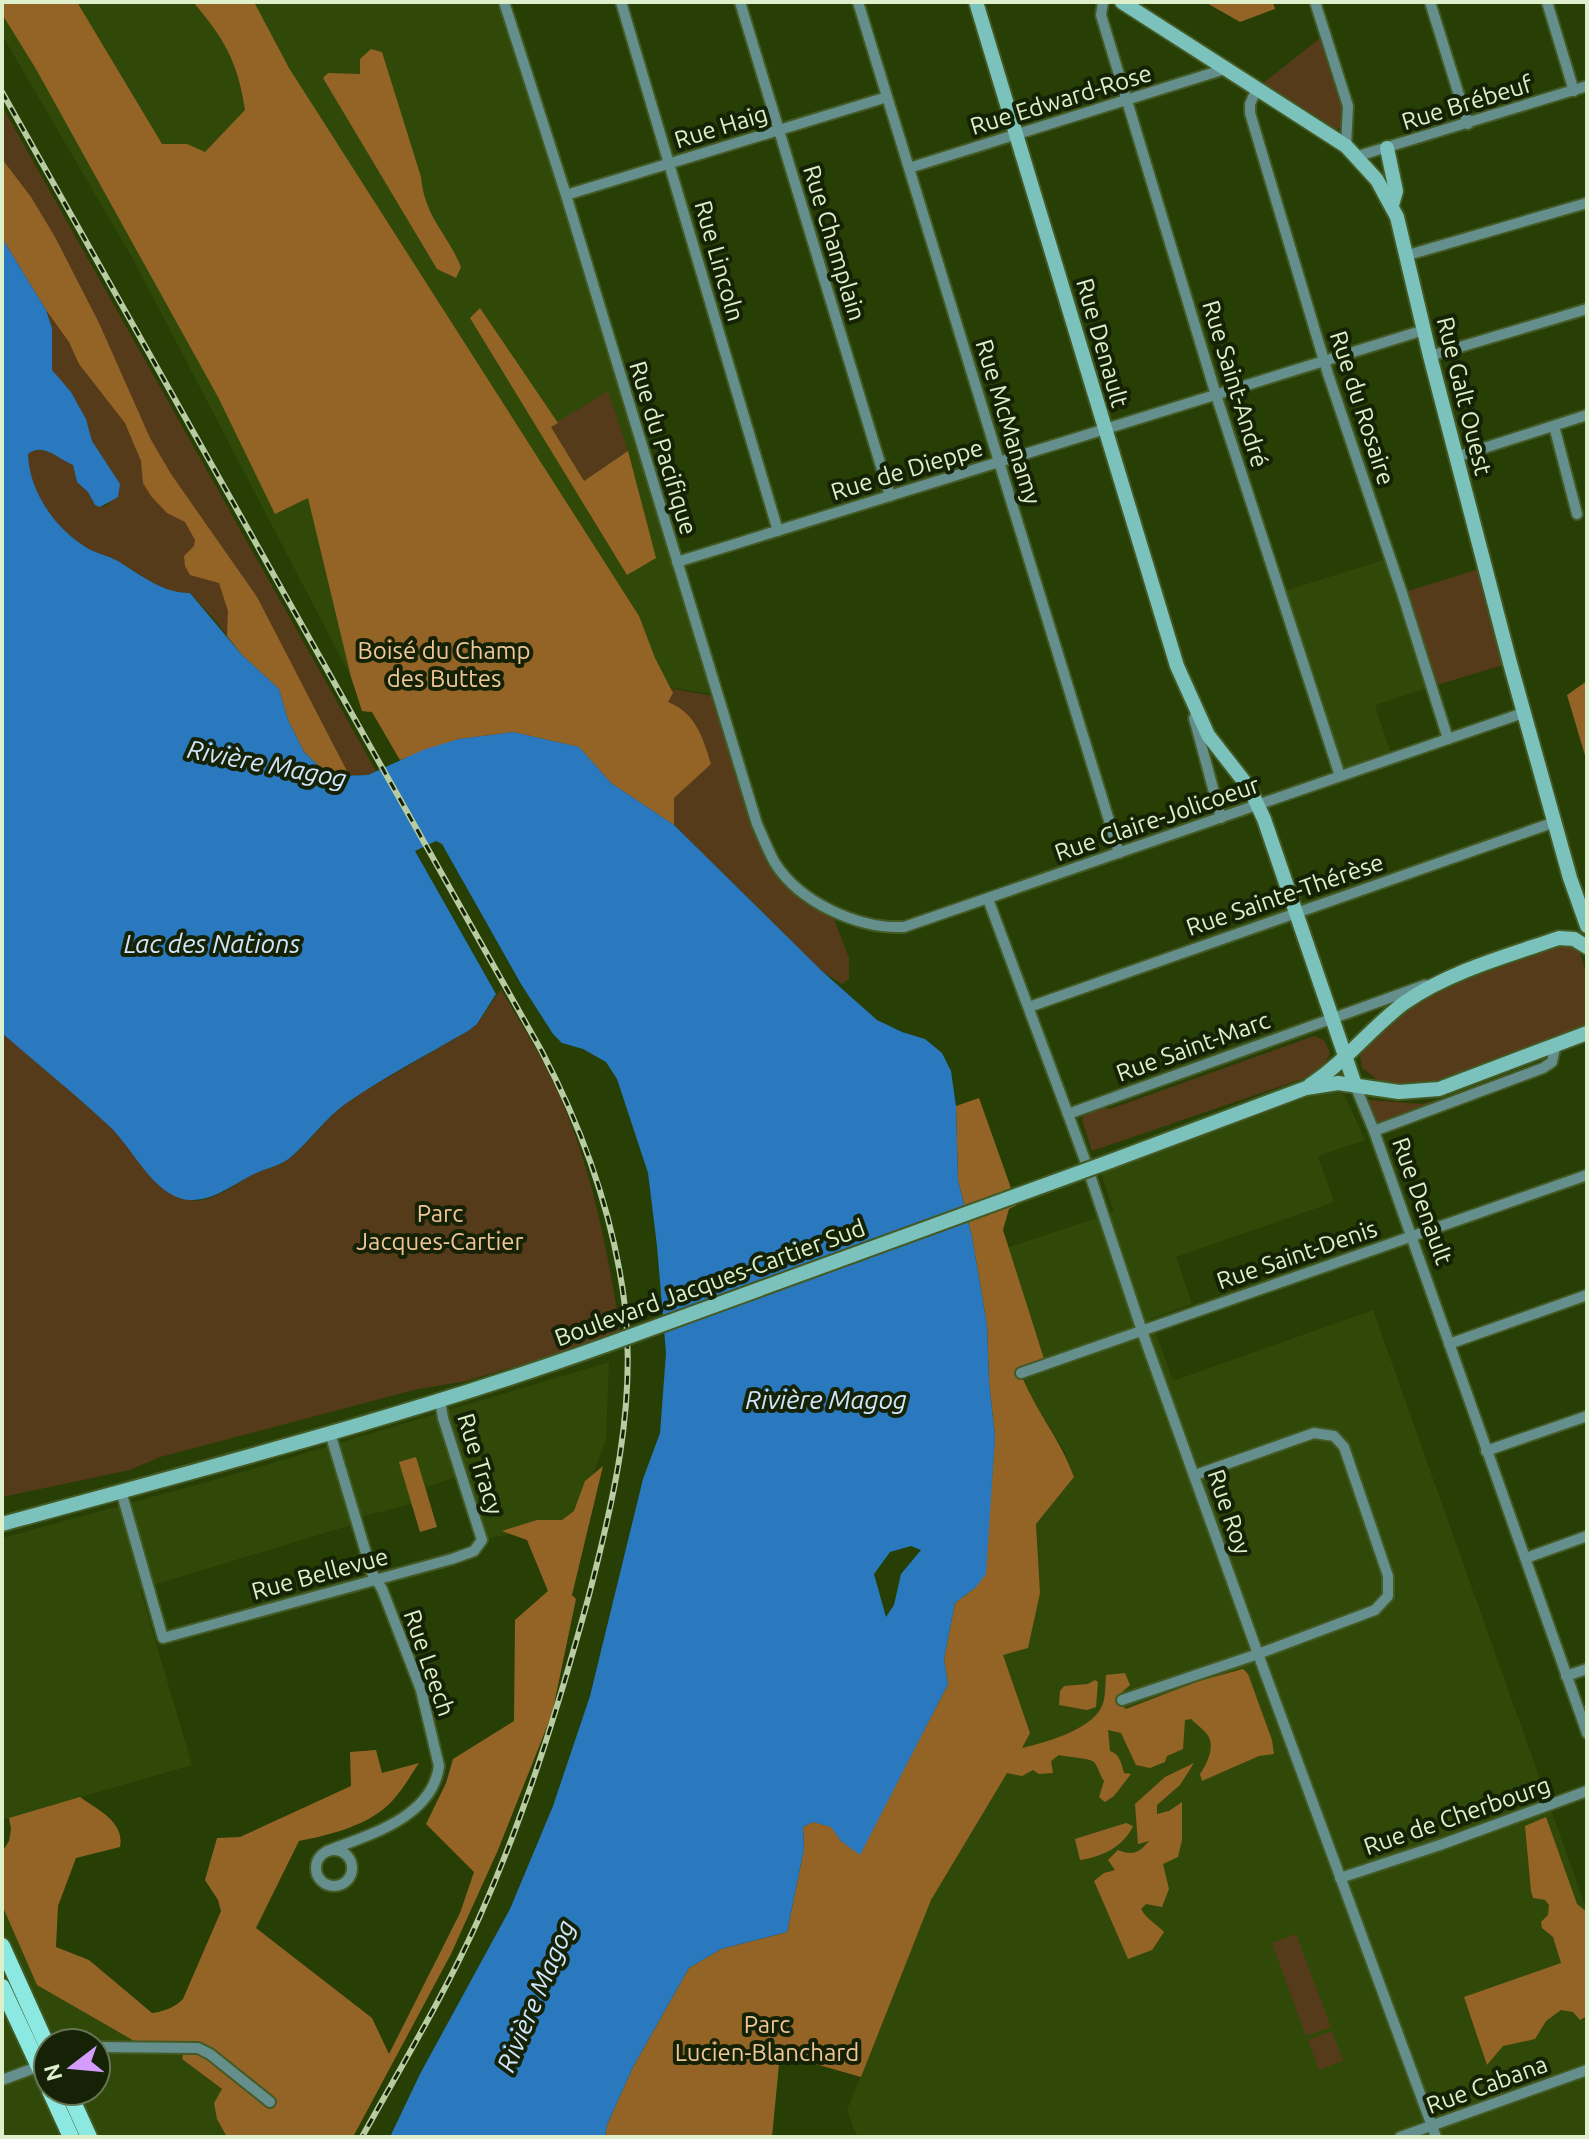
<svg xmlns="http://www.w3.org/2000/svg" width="1589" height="2139" viewBox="0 0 1589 2139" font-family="Ubuntu,sans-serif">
<rect width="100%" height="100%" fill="#273e04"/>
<!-- built -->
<g fill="#314908" fill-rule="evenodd">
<polygon points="2,2 504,2 716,695 521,661 402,584 351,677 133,259 2,35"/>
<polygon points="1390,558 1430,687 1375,705 1392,757 1340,776 1281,592"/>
<polygon points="1327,1091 1344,1094 1365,1140 1318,1156 1334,1202 1176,1257 1192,1304 1151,1319 1173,1381 1373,1310 1587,1911 1587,2137 857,2137 847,2110 931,1900 1030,1733 1003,1655 1040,1593 1036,1524 1074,1477 1065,1452 1030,1395 1021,1373 1046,1364 1007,1248 1114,1212 1100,1171"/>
<polygon points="609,1362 606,1440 578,1513 563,1522 482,1540 462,1475 426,1487 429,1499 350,1520 351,1525 140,1589 192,1765 2,1820 2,1538 239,1473"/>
<path d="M2,1905L38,1985L185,2047L182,2059L222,2090L217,2119L227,2137H2ZM48,2043H96V2091H48Z"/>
</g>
<!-- green -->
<g fill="#563b1a">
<polygon points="1324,35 1348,106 1346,121 1338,129 1324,131 1257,88"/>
<path d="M2,106L376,771L368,775L337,776L214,619L190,593C162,593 142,575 118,561C107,555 94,553 84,546C54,527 29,490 28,454C43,442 58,459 73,465L77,482L88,492L95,505L101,507L109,504L107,467L92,441L86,419L71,392L51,370L52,328L46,310L2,238Z"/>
<polygon points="608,391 628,451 584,481 551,426"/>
<polygon points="1485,567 1510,663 1430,687 1402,593"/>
<polygon points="521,661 718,697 757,824 787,878 830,909 849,958 849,979 842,984 823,972 674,825 611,783 423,750 400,760 372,712 362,711"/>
<polygon points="1568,943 1578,948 1587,974 1587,1030 1457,1078 1420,1087 1383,1084 1362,1068 1359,1050 1395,1014 1442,988"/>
<path d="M501,989C523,1028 549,1067 565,1109C594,1179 609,1257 620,1331L571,1350L466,1381L414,1390L160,1457L130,1470L2,1497V1033C37,1064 74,1093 108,1125C133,1148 149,1181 180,1197C205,1210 233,1185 253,1174C266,1168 279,1167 291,1157C315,1137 331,1111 358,1095C394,1074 431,1052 468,1031L477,1024Z"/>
<polygon points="1314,1036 1324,1040 1330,1053 1324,1066 1308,1077 1092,1151 1082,1120 1085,1112 1101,1107 1110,1109"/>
<polygon points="1470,1091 1380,1123 1375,1121 1369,1100 1422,1104"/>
<polygon points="1296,1934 1331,2027 1306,2036 1272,1943"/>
<polygon points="1332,2031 1343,2061 1319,2070 1308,2040"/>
</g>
<!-- forest -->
<g fill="#946427">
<path d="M2,2H77L162,144H187L205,152L245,110C238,62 224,38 193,2H254L289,68L639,616L655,658L673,693L668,702C696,713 703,738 711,764L674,798V825L611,783L579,747L513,732L459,739L400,760L372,712L362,711L351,677L308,498L275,514L218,397L36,69L2,14Z"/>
<polygon points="1205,2 1273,2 1275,9 1240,22"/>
<path d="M371,49L382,52L421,177C425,218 446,231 461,267L456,278L437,269L323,78L328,73L360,74V59Z"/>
<polygon points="2,159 31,197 55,237 99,323 150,438 171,474 257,597 349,775 337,776 322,769 304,752 288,720 279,689 242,655 227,636 228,611 219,583 190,575 185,566 184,556 194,546 195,540 185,522 167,513 151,496 143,483 141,461 125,423 79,364 69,342 46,310 2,238"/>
<polygon points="480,308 558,423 551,427 584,481 628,451 656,558 627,575 470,318"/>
<polygon points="1587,681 1587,762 1567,695"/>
<path d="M979,1098L1017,1205L1009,1209L1003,1230L1046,1365L1021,1374C1035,1410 1061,1440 1074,1477L1036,1524L1040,1593L1028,1648L1003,1655L1030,1733L1022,1748C1044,1743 1090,1730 1101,1708C1106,1699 1105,1685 1106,1675L1125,1673L1130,1685L1119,1695V1704L1126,1709L1199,1681L1243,1669L1248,1674L1272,1740L1274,1754L1259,1756L1202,1781L1200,1774C1207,1764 1216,1746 1207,1734C1203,1729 1196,1724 1191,1719L1185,1720L1183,1749L1167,1756L1165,1762L1150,1768L1136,1765L1121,1733L1108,1730L1110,1751C1120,1754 1121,1763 1124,1773L1131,1774L1114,1796L1105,1802L1099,1797L1104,1781C1100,1776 1098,1766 1094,1762C1090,1758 1066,1757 1059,1755L1051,1761L1053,1773L1039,1774L1033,1770L1022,1776L1007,1773L931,1900L861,2077L780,2054L772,2137H605L607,2125L633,2067L689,1968L721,1949L787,1932L804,1849L803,1827L813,1822L832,1827L841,1841L860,1854L948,1684L944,1659L955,1603L976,1587L988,1532L995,1437L989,1381L987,1325L972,1237L958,1180L956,1106Z"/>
<polygon points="416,1457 437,1527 420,1532 399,1462"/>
<path d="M603,1466L572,1595L576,1599L552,1714L498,1850L451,1954L353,2137H227L217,2119L214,2103L222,2089L182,2059L185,2047L143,2046L37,1985L2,1905V1852L9,1841L11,1829L9,1818L80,1797C98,1810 125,1822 120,1847L76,1858L58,1906L56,1947L89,1960L152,2013C162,2012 176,2007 183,1999L221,1911L218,1900L205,1880L217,1838L240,1837L351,1786L350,1752L376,1750L382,1773L419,1763C411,1775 403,1789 393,1800C371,1825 330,1835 299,1841L256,1928L372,2018L389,2054L460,1913L474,1872L426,1824L446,1783L453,1759L514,1721L515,1620L548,1591L527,1540L502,1531L537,1520H562L574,1511L585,1481Z"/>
<polygon points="1095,1680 1098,1682 1096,1707 1087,1710 1059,1705 1060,1691 1064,1686 1088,1684"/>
<path d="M1194,1763L1180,1785L1157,1805V1814L1169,1811L1182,1802V1840L1178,1857L1163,1864L1169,1889L1162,1907L1146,1904L1141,1909C1147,1920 1156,1923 1164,1932L1152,1950L1128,1959L1094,1881L1104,1873L1115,1870L1108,1860L1118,1850C1133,1856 1139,1853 1149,1841L1138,1844L1135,1804L1165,1777Z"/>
<polygon points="1546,1817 1577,1904 1587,1912 1587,2016 1580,2020 1573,2012 1561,2010 1546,2021 1535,2039 1503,2046 1487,2065 1464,1997 1561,1963 1553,1937 1542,1928 1541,1922 1548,1915 1549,1905 1545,1900 1533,1898 1531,1891 1525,1826"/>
<path d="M1126,1823L1133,1826C1124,1846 1102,1857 1080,1860L1075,1839Z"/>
</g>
<!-- water -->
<path fill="#2a78bd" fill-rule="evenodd" d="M2,238L46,310L52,328V370L71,392L86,419L92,441L120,484L118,497L100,507L95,505L88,492L77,482L73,465C58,459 43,442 28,454C29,490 54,527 84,546C94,553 107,555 118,561C141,575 162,593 190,593L242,655L279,689L288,720L304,752L322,769L337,776L368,775L423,750L459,739L513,732L579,747L611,783L674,825L823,972L877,1020L902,1032L925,1039L942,1053L951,1071L956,1106L958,1180L972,1237L987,1325L989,1381L995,1437L986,1574L976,1587L955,1603L944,1659L948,1684L860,1855L841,1841L831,1827L813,1822L803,1827L804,1849L787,1932L721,1949L689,1968L633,2067L607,2125L605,2137H390L420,2074L510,1909L553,1806L590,1696L643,1479L660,1433L666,1353L657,1246L648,1173L617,1079L606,1062L583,1049L562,1043L553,1034L521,984L442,844L436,841L415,851L496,994L477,1024L468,1031C428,1054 386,1076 348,1102C326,1117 311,1140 291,1157C279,1167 265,1168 252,1175C227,1188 199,1212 169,1193C143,1176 130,1145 108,1125C74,1093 37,1064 2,1033ZM911,1546L921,1550L901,1574L894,1605L886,1617L874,1574L890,1552Z"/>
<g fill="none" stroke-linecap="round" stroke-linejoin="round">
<defs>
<g id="street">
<path d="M504,2L566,195L757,824C763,837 768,851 775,863C800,903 859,929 904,927L1523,713"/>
<polyline points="621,2 778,531"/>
<polyline points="740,2 890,496"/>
<polyline points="858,2 1119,853"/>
<polyline points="1103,2 1101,15 1216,395 1340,776"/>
<polyline points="1315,2 1348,106 1346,146"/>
<polyline points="1430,2 1468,124"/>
<polyline points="1547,2 1574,91"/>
<polyline points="1257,88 1250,104 1250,113 1328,374 1402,593 1448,739"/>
<polyline points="1358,156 1587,86"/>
<polyline points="909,168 1225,69"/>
<polyline points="566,195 887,97"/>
<polyline points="1408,255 1587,203"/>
<polyline points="1430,356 1587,309"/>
<polyline points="1554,426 1577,514"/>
<polyline points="1456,457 1587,415"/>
<polyline points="677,562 1424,330"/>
<polyline points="1194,718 1221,818"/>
<polyline points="988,899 1085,1160 1142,1331 1258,1654 1436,2137"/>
<polyline points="1029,1007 1555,822"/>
<polyline points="1355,1085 1374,1131 1587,1733"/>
<polyline points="1068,1114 1425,985"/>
<polyline points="1374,1131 1543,1068 1552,1062 1555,1048"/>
<polyline points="1449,1344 1587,1295"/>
<polyline points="1021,1373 1587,1175"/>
<polyline points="1486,1451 1587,1416"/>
<polyline points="121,1491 163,1638 452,1559 474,1551 482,1540 443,1418 440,1400"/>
<polyline points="1526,1558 1587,1536"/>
<polyline points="1566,1676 1587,1669"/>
<polyline points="1122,1700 1258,1654 1375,1610 1388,1596 1388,1576 1344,1447 1334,1436 1314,1433 1195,1475"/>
<circle cx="334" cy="1868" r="18"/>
<path d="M327,1851C368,1835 432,1818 439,1766L421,1690L382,1589L372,1573L330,1433"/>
<polyline points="1340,1878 1440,1845 1587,1791"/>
<polyline points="96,2047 198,2048 210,2054 270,2102"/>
<polyline points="2,2080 48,2063"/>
<polyline points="1400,2137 1587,2070"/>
</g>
<g id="secondary">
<polyline points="976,2 1177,666 1208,735 1250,789 1264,819 1355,1085"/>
<polyline points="1122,2 1346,146 1377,180 1397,217 1430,356 1510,663 1570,878 1587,926"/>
<polyline points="1387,148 1396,191 1392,205"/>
<path d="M1310,1085C1345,1062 1371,1028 1404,1003C1450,971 1507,956 1559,938L1574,939L1587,947"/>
<polyline points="1111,1161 1306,1088 1338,1083 1399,1092 1439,1089 1587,1033"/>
<path d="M2,1524C205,1468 408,1416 606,1345"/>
</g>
<g id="primary">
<polyline points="2,1946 48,2048"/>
<polyline points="2,1987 48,2086"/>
<polyline points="50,2091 71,2137"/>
<polyline points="68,2091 89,2137"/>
</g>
</defs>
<!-- street casing -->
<use href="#street" stroke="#445a24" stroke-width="14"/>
<!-- secondary casing -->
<use href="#secondary" stroke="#445a24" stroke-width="18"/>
<!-- primary casing -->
<use href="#primary" stroke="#445a24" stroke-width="20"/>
<!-- street -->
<use href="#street" stroke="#648f8c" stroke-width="10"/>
<!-- secondary -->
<use href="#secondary" stroke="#7bc2bc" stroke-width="14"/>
<!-- primary -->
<use href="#primary" stroke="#8be9e1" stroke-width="16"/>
<defs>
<path id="rail" d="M2,92L541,1050C584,1132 614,1215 625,1307C636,1407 613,1503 588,1599C558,1708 525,1815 479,1918C445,1994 402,2065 362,2137"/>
</defs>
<!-- rail casing -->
<use href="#rail" stroke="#b8cca2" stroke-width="6"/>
<!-- rail -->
<use href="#rail" stroke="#152205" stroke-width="3" stroke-dasharray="9" stroke-linecap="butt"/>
<defs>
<polyline id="secondary-bridge" points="606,1345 1111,1161"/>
</defs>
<!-- secondary-bridge casing -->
<use href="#secondary-bridge" stroke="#445a24" stroke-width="18" stroke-linecap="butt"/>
<!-- secondary-bridge -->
<use href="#secondary-bridge" stroke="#7bc2bc" stroke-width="14"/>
</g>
<g text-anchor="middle" stroke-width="8" stroke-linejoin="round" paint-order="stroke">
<!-- street labels -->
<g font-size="24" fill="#ddf0cb" stroke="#152205">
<text transform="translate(1061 100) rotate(-17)" y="8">Rue Edward-Rose</text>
<text transform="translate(1467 103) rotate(-17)" y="8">Rue Brébeuf</text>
<text transform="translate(721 127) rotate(-17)" y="8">Rue Haig</text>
<text transform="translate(834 243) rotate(73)" y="8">Rue Champlain</text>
<text transform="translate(719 261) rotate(74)" y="8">Rue Lincoln</text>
<text transform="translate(1102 343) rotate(74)" y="8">Rue Denault</text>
<text transform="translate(1235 384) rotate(73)" y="8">Rue Saint-André</text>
<text transform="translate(1464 396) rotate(76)" y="8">Rue Galt Ouest</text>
<text transform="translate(1362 408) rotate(72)" y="8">Rue du Rosaire</text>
<text transform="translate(1008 422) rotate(73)" y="8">Rue McManamy</text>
<text transform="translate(663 448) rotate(73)" y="8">Rue du Pacifique</text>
<text transform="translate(907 470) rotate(-17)" y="8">Rue de Dieppe</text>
<text transform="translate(1157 819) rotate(-19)" y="8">Rue Claire-Jolicoeur</text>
<text transform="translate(1285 895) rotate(-19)" y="8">Rue Sainte-Thérèse</text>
<text transform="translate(1193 1047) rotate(-20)" y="8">Rue Saint-Marc</text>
<text transform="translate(1422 1201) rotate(70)" y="8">Rue Denault</text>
<text transform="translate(1297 1255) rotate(-19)" y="8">Rue Saint-Denis</text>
<text transform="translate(710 1283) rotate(-20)" y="8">Boulevard Jacques-Cartier Sud</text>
<text transform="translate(480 1464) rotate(73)" y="8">Rue Tracy</text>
<text transform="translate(1229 1512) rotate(71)" y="8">Rue Roy</text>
<text transform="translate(320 1574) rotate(-15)" y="8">Rue Bellevue</text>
<text transform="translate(429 1663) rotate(71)" y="8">Rue Leech</text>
<text transform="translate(1457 1816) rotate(-19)" y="8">Rue de Cherbourg</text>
<text transform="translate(1487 2085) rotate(-20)" y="8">Rue Cabana</text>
</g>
<!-- park labels -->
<g font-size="24" fill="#f0c698" stroke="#152205">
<text x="444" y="659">Boisé du Champ<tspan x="444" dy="28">des Buttes</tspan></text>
<text x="440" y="1222">Parc<tspan x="440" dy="28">Jacques-Cartier</tspan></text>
<text x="767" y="2033">Parc<tspan x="767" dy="28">Lucien-Blanchard</tspan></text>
</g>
<!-- water labels -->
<g font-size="26" font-style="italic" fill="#d0e6fd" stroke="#152205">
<text transform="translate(267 764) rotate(11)" y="9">Rivière Magog</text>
<text x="212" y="953">Lac des Nations</text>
<text x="826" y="1409">Rivière Magog</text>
<text transform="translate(536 1996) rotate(-67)" y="9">Rivière Magog</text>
</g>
</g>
<!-- border -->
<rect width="1589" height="2139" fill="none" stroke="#ddf0cb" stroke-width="8"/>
<!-- north arrow -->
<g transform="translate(72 2067) rotate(254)"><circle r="38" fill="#152205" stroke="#657454" stroke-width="2"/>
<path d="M0-6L14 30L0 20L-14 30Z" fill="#d39cfd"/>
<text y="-12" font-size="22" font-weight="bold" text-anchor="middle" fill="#ddf0cb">N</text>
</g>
</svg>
